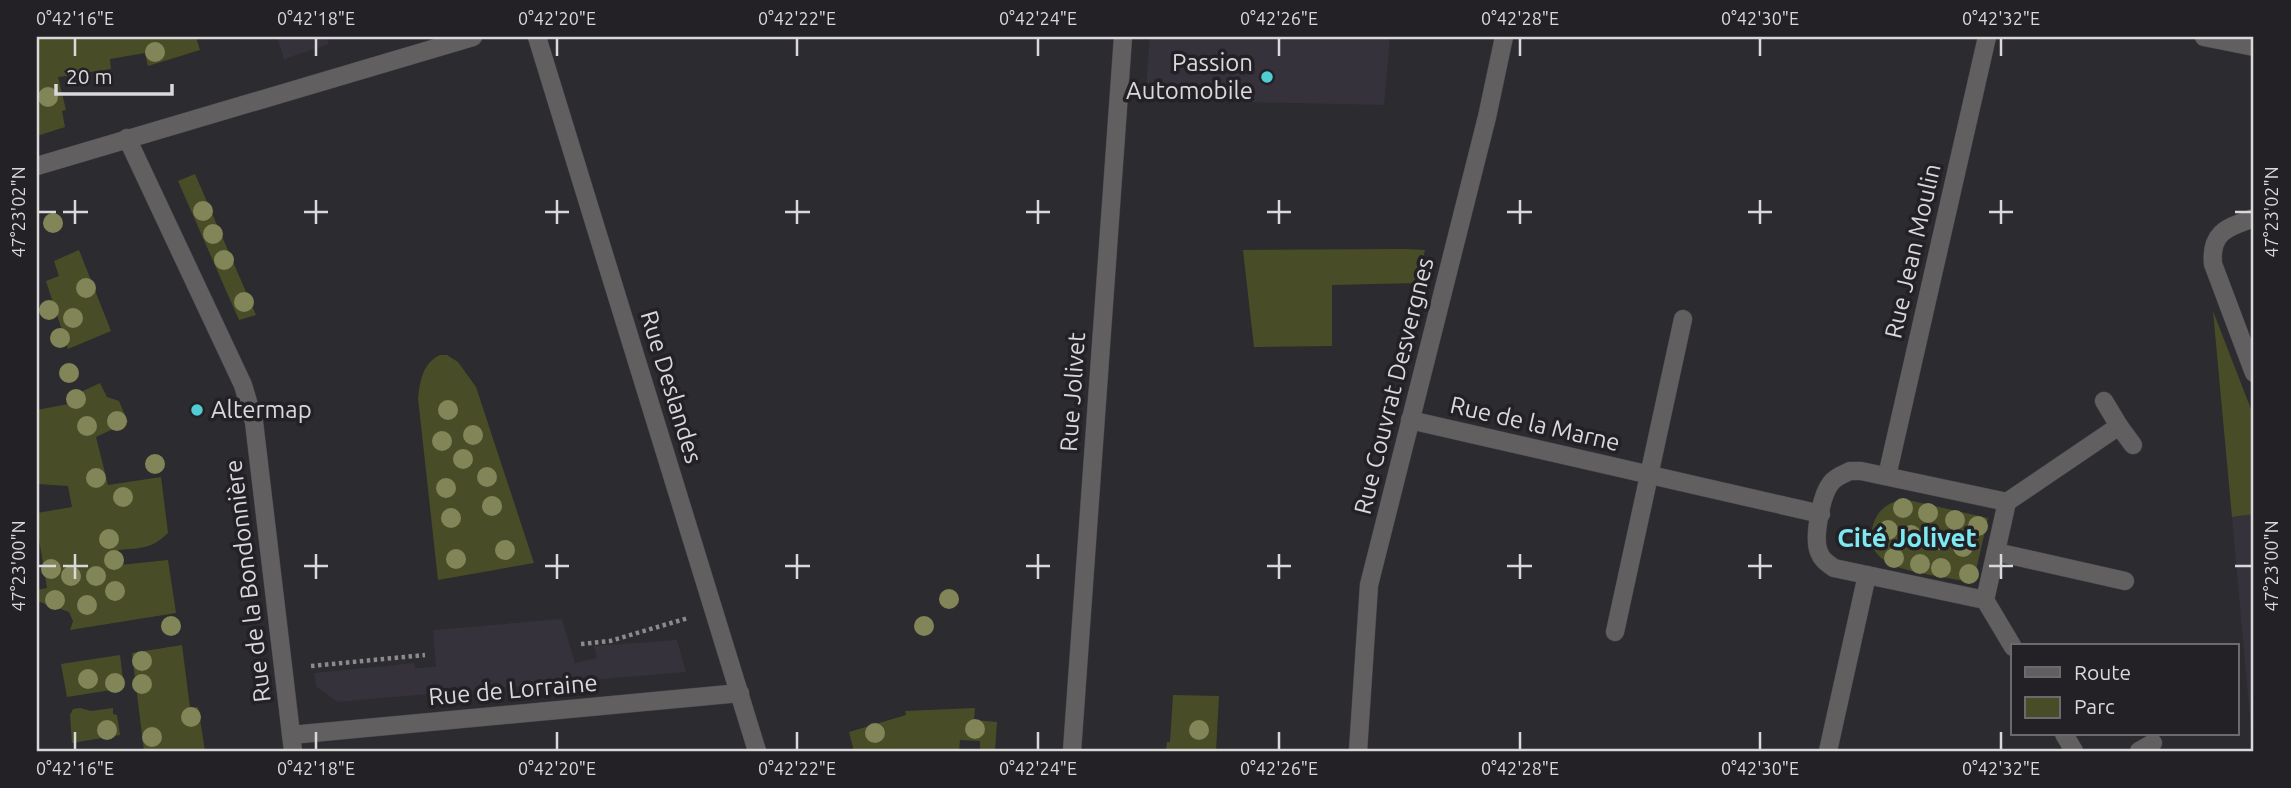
<svg xmlns="http://www.w3.org/2000/svg" width="2291" height="788" viewBox="0 0 2291 788" font-family="Ubuntu,sans-serif">
<rect width="100%" height="100%" fill="#2c2b2f"/>
<!-- built -->
<g fill="#36323c">
<polygon points="277,37 326,37 329,44 284,59"/>
<polygon points="1150,37 1390,37 1384,105 1145,100"/>
<polygon points="2254,514 2254,751 2253,751 2232,517"/>
<polygon points="562,619 575,663 597,658 594,646 677,640 686,672 337,702 316,686 314,673 414,663 415,668 436,667 433,630"/>
</g>
<!-- green -->
<g fill="#494d27">
<polygon points="37,37 196,37 200,50 148,66 145,53 110,59 111,69 58,77 66,110 62,111 65,127 37,136"/>
<polygon points="195,174 256,315 239,320 178,181"/>
<polygon points="79,250 111,331 68,349 46,281 59,276 54,261"/>
<polygon points="1243,250 1405,249 1425,250 1417,283 1332,285 1332,346 1254,347"/>
<polygon points="2213,311 2254,417 2254,514 2232,517"/>
<path d="M440,355H447L458,362L476,387L534,563L438,580L418,398C420,380 423,363 440,355Z"/>
<path d="M100,383L107,397L119,401L128,422L96,437L108,485L161,477L168,533C152,549 140,548 118,550L120,565L168,560L176,613L70,630L73,621L69,612L37,601V590L47,588L37,527V513L72,507L68,486L38,484L37,482V410L84,401L81,392Z"/>
<path d="M1900,500H1908L1988,518L1973,583C1959,580 1944,577 1930,575C1902,569 1863,564 1873,525C1877,511 1886,504 1900,500Z"/>
<polygon points="182,645 190,708 198,707 205,751 144,751 132,653"/>
<polygon points="120,655 124,688 67,697 61,664"/>
<polygon points="1173,695 1219,696 1216,751 1166,751 1167,742 1170,742"/>
<polygon points="80,708 91,711 113,708 113,714 117,715 120,735 72,743 70,715 73,709"/>
<polygon points="975,708 974,720 997,722 995,751 980,751 980,741 960,740 959,751 854,751 849,732 906,715 905,711"/>
</g>
<g fill="none" stroke-linecap="round" stroke-linejoin="round">
<defs>
<g id="minor">
<polyline points="537,37 757,751"/>
<polyline points="2204,37 2254,47"/>
<polyline points="127,138 243,385 254,422 293,751"/>
<polyline points="37,166 473,37"/>
<path d="M2254,218C2229,227 2210,231 2213,264L2254,373"/>
<polyline points="1410,420 1821,514"/>
<polyline points="2119,426 2133,445"/>
<path d="M1850,471H1861L2007,502L1985,600L1834,568C1827,563 1822,560 1819,552C1813,538 1821,495 1831,483C1835,477 1844,474 1850,471Z"/>
<polyline points="1887,476 1987,37"/>
<polyline points="2007,502 2119,426 2104,401"/>
<polyline points="1996,552 2125,581"/>
<polyline points="1985,600 2013,647"/>
<polyline points="1615,632 1683,319"/>
<polyline points="2064,734 2074,751"/>
<polyline points="291,735 740,693"/>
<polyline points="1072,751 1123,37"/>
<polyline points="1358,751 1369,585 1487,117 1504,37"/>
<polyline points="1828,751 1867,575"/>
<polyline points="2139,751 2153,743"/>
</g>
</defs>
<!-- minor casing -->
<use href="#minor" stroke="#48474b" stroke-width="19"/>
<!-- path -->
<g stroke="#8b8a8d" stroke-width="4.5" stroke-dasharray="3.5 3.5" stroke-linecap="butt">
<polyline points="581,644 610,641 688,618"/>
<polyline points="311,666 425,655"/>
</g>
<!-- minor -->
<use href="#minor" stroke="#625f60" stroke-width="18"/>
</g>
<!-- trees -->
<g fill="#818557">
<circle cx="155" cy="52" r="10"/>
<circle cx="48" cy="97" r="10"/>
<circle cx="203" cy="211" r="10"/>
<circle cx="53" cy="223" r="10"/>
<circle cx="213" cy="234" r="10"/>
<circle cx="224" cy="260" r="10"/>
<circle cx="86" cy="288" r="10"/>
<circle cx="244" cy="302" r="10"/>
<circle cx="49" cy="310" r="10"/>
<circle cx="73" cy="318" r="10"/>
<circle cx="60" cy="338" r="10"/>
<circle cx="69" cy="373" r="10"/>
<circle cx="76" cy="399" r="10"/>
<circle cx="448" cy="410" r="10"/>
<circle cx="117" cy="421" r="10"/>
<circle cx="87" cy="426" r="10"/>
<circle cx="473" cy="435" r="10"/>
<circle cx="442" cy="441" r="10"/>
<circle cx="463" cy="459" r="10"/>
<circle cx="155" cy="464" r="10"/>
<circle cx="487" cy="477" r="10"/>
<circle cx="96" cy="478" r="10"/>
<circle cx="446" cy="488" r="10"/>
<circle cx="123" cy="497" r="10"/>
<circle cx="492" cy="506" r="10"/>
<circle cx="1903" cy="508" r="10"/>
<circle cx="1928" cy="513" r="10"/>
<circle cx="451" cy="518" r="10"/>
<circle cx="1955" cy="520" r="10"/>
<circle cx="1978" cy="526" r="10"/>
<circle cx="1888" cy="530" r="10"/>
<circle cx="1911" cy="535" r="10"/>
<circle cx="109" cy="539" r="10"/>
<circle cx="1939" cy="540" r="10"/>
<circle cx="1963" cy="547" r="10"/>
<circle cx="505" cy="550" r="10"/>
<circle cx="1894" cy="558" r="10"/>
<circle cx="456" cy="559" r="10"/>
<circle cx="114" cy="560" r="10"/>
<circle cx="1920" cy="564" r="10"/>
<circle cx="1941" cy="568" r="10"/>
<circle cx="51" cy="569" r="10"/>
<circle cx="1969" cy="574" r="10"/>
<circle cx="71" cy="576" r="10"/>
<circle cx="96" cy="576" r="10"/>
<circle cx="115" cy="591" r="10"/>
<circle cx="949" cy="599" r="10"/>
<circle cx="55" cy="600" r="10"/>
<circle cx="87" cy="605" r="10"/>
<circle cx="171" cy="626" r="10"/>
<circle cx="924" cy="626" r="10"/>
<circle cx="142" cy="661" r="10"/>
<circle cx="88" cy="679" r="10"/>
<circle cx="115" cy="683" r="10"/>
<circle cx="142" cy="684" r="10"/>
<circle cx="191" cy="717" r="10"/>
<circle cx="975" cy="729" r="10"/>
<circle cx="107" cy="730" r="10"/>
<circle cx="1199" cy="730" r="10"/>
<circle cx="875" cy="733" r="10"/>
<circle cx="152" cy="737" r="10"/>
</g>
<!-- ticks -->
<path fill="none" stroke="#d9d8db" stroke-width="2.5" d="M75,38V56M316,38V56M557,38V56M797,38V56M1038,38V56M1279,38V56M1520,38V56M1760,38V56M2001,38V56M75,200V224M316,200V224M557,200V224M797,200V224M1038,200V224M1279,200V224M1520,200V224M1760,200V224M2001,200V224M38,212H56M63,212H88M304,212H328M545,212H569M785,212H810M1026,212H1050M1267,212H1291M1507,212H1532M1748,212H1772M1989,212H2013M2235,212H2252M75,554V579M316,554V579M557,554V579M797,554V579M1038,554V579M1279,554V579M1520,554V579M1760,554V579M2001,554V579M38,566H56M63,566H88M304,566H328M545,566H569M785,566H810M1026,566H1050M1267,566H1291M1507,566H1532M1748,566H1772M1989,566H2013M2235,566H2252M75,732V750M316,732V750M557,732V750M797,732V750M1038,732V750M1279,732V750M1520,732V750M1760,732V750M2001,732V750"/>
<!-- markers -->
<g fill="#51ccd5" stroke="#232125" stroke-width="2.5">
<circle cx="1267" cy="77" r="7"/>
<circle cx="197" cy="410" r="7"/>
</g>
<g text-anchor="middle" stroke-width="7" stroke-linejoin="round" paint-order="stroke">
<!-- poi labels -->
<g font-size="24" fill="#d9d8db" stroke="#232125" text-anchor="end">
<text x="1253" y="71">Passion<tspan x="1253" dy="28">Automobile</tspan></text>
<text x="211" y="418" text-anchor="start">Altermap</text>
</g>
<!-- street labels -->
<g font-size="24" fill="#d9d8db" stroke="#232125">
<text transform="translate(1913 251) rotate(-77)" y="8">Rue Jean Moulin</text>
<text transform="translate(1394 386) rotate(-76)" y="8">Rue Couvrat Desvergnes</text>
<text transform="translate(671 387) rotate(73)" y="8">Rue Deslandes</text>
<text transform="translate(1073 392) rotate(-86)" y="8">Rue Jolivet</text>
<text transform="translate(1535 424) rotate(13)" y="8">Rue de la Marne</text>
<text transform="translate(248 581) rotate(-97)" y="8">Rue de la Bondonnière</text>
<text transform="translate(513 690) rotate(-5)" y="8">Rue de Lorraine</text>
</g>
<!-- neighbourhood labels -->
<g font-size="26" font-weight="bold" fill="#7de9f1" stroke="#232125">
<text x="1907" y="547">Cité Jolivet</text>
</g>
</g>
<!-- border -->
<rect width="2291" height="788" fill="none" stroke="#232125" stroke-width="77"/>
<!-- legend -->
<rect x="2011" y="644" width="228" height="91" fill="#232125" stroke="#6c6a6e" stroke-width="2"/>
<rect x="2025" y="667" width="35" height="10" fill="#625f60" stroke="#6c6a6e" stroke-width="2"/>
<text x="2074" y="680" font-size="21" fill="#d9d8db">Route</text>
<rect x="2025" y="697" width="35" height="21" fill="#494d27" stroke="#6c6a6e" stroke-width="2"/>
<text x="2074" y="714" font-size="21" fill="#d9d8db">Parc</text>
<!-- scale -->
<path d="M56 84v10h116v-10" fill="none" stroke="#d9d8db" stroke-width="3.5"/>
<text x="66" y="84" font-size="21" fill="#d9d8db" stroke="#232125" stroke-width="5" paint-order="stroke">20 m</text>
<rect x="38" y="38" width="2214" height="712" fill="none" stroke="#d9d8db" stroke-width="2.5"/>
<g font-size="18" text-anchor="middle" fill="#d9d8db">
<text x="75" y="25">0°42'16"E</text>
<text x="316" y="25">0°42'18"E</text>
<text x="557" y="25">0°42'20"E</text>
<text x="797" y="25">0°42'22"E</text>
<text x="1038" y="25">0°42'24"E</text>
<text x="1279" y="25">0°42'26"E</text>
<text x="1520" y="25">0°42'28"E</text>
<text x="1760" y="25">0°42'30"E</text>
<text x="2001" y="25">0°42'32"E</text>
<text transform="translate(19 212) rotate(-90)" y="6">47°23'02"N</text>
<text transform="translate(2272 212) rotate(-90)" y="6">47°23'02"N</text>
<text transform="translate(19 566) rotate(-90)" y="6">47°23'00"N</text>
<text transform="translate(2272 566) rotate(-90)" y="6">47°23'00"N</text>
<text x="75" y="775">0°42'16"E</text>
<text x="316" y="775">0°42'18"E</text>
<text x="557" y="775">0°42'20"E</text>
<text x="797" y="775">0°42'22"E</text>
<text x="1038" y="775">0°42'24"E</text>
<text x="1279" y="775">0°42'26"E</text>
<text x="1520" y="775">0°42'28"E</text>
<text x="1760" y="775">0°42'30"E</text>
<text x="2001" y="775">0°42'32"E</text>
</g>
</svg>
